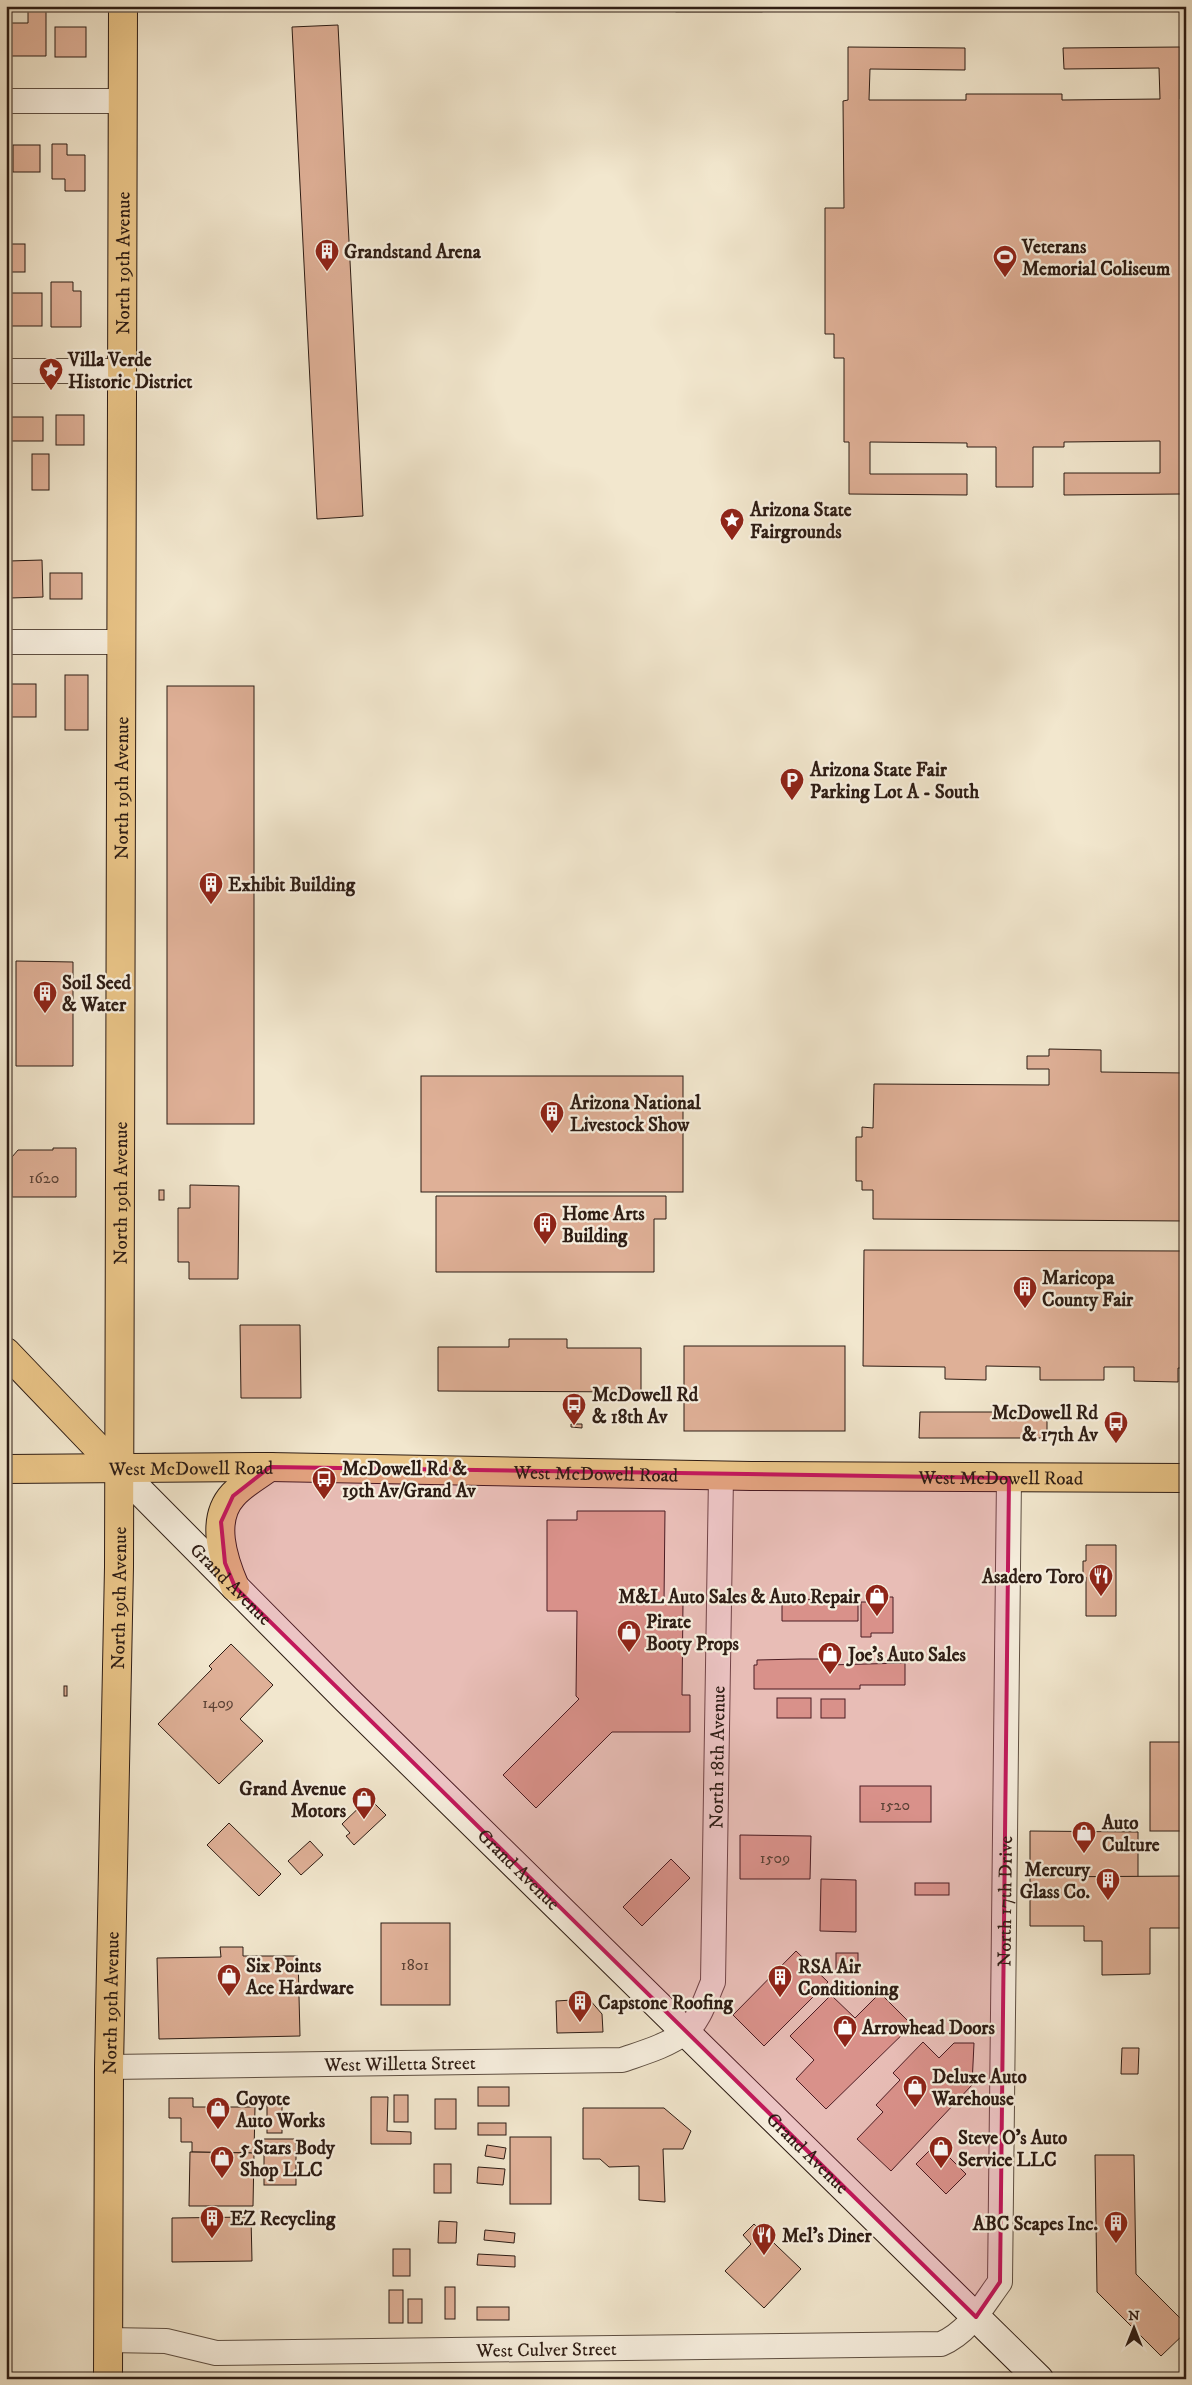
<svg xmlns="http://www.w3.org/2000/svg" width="1192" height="2385" viewBox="0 0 1192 2385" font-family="'IM FELL DW Pica',serif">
<rect width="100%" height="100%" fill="#f2e7ce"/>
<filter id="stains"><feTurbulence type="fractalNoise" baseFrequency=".004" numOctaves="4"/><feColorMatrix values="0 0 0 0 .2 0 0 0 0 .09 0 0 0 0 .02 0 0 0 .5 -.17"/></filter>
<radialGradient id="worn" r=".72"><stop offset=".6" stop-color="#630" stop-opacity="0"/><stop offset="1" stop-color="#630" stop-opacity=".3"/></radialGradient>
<!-- building -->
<g fill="#dfb097" stroke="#2d1c14">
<rect x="676" y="6" width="86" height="6"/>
<polygon points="28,9 46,9 46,56 11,56 11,23 28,23"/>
<polygon points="338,25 363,516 317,519 292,27"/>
<rect x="55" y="27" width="31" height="30"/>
<polygon points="848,47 965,48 965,70 870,69 869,100 966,100 966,94 1062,94 1062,100 1160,99 1159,68 1064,69 1063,48 1180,47 1180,99 1185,99 1186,104 1186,441 1181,441 1181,494 1064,495 1064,473 1160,473 1160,441 1064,442 1064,447 1033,447 1033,487 996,487 996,447 967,447 967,443 870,442 870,474 967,474 967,495 849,494 849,442 844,442 844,358 834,358 834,334 825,334 825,208 844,208 843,101 848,100"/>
<polygon points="52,144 67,144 67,155 85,155 85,191 65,191 65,179 52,179"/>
<rect x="13" y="145" width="27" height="27"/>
<rect x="6" y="244" width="19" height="28"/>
<polygon points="51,282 73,282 73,291 81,291 81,327 51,327"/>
<rect x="6" y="293" width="36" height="33"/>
<rect x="56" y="415" width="28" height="30"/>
<rect x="6" y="417" width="37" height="24"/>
<rect x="32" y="454" width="17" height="36"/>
<polygon points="42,560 43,597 10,598 9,561"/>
<rect x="50" y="573" width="32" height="26"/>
<rect x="65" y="675" width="23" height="55"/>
<rect x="10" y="684" width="26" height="33"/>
<rect x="167" y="686" width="87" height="438"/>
<polygon points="16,961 73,962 73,1066 16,1066"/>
<polygon points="1049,1049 1101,1050 1101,1072 1186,1073 1186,1221 873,1219 873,1190 862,1190 862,1181 856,1181 856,1137 862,1137 862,1127 873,1128 874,1084 1049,1085 1049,1069 1027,1069 1027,1056 1049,1056"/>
<rect x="421" y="1076" width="262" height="116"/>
<polygon points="53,1148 76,1148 76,1197 12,1197 12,1157 18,1150 53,1150"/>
<polygon points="190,1185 239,1186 238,1279 189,1279 189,1262 178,1262 178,1208 190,1208"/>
<rect x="159" y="1190" width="5" height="10"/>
<polygon points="436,1196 666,1196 666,1219 654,1219 654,1272 436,1272"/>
<polygon points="864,1250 1186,1251 1186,1368 1178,1368 1178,1382 1134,1381 1134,1367 1104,1367 1104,1380 1040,1380 1040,1367 986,1366 986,1380 945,1379 945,1367 863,1366"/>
<polygon points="240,1325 300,1325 301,1398 241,1398"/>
<polygon points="509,1339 567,1339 567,1348 641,1348 641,1392 438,1391 438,1347 509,1347"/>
<rect x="684" y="1346" width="161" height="85"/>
<polygon points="920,1412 1047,1412 1047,1438 919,1438"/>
<polygon points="571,1424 582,1424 582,1428 571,1427"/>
<polygon points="577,1511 665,1511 664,1602 683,1602 682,1695 690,1695 690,1732 612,1732 536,1808 503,1775 579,1699 576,1696 577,1611 547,1611 547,1520 577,1520"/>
<polygon points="1086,1545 1116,1545 1116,1616 1086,1616 1086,1577 1083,1577 1083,1561 1086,1561"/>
<polygon points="867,1597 893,1597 893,1633 871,1633 871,1637 861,1637 861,1602 866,1602"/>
<polygon points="782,1599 858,1600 858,1621 782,1621"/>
<polygon points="231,1644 273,1685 240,1719 263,1741 219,1784 158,1724 212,1669 209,1666"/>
<polygon points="800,1659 828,1659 828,1665 905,1663 905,1685 860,1685 860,1689 754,1689 754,1665 757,1665 757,1660"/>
<rect x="64" y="1686" width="3" height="10"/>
<rect x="777" y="1698" width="34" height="20"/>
<rect x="821" y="1699" width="24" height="19"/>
<rect x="1150" y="1742" width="36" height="89"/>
<rect x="860" y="1786" width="71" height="36"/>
<polygon points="369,1798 386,1815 354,1845 346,1836 350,1833 342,1824"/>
<polygon points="229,1823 281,1874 259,1896 207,1845"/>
<polygon points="1030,1831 1138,1832 1138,1877 1030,1877"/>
<polygon points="740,1835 811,1836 810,1879 740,1879"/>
<polygon points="310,1841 323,1855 301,1875 288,1861"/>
<polygon points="671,1859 690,1878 642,1926 623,1907"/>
<polygon points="1186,1876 1186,1928 1150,1928 1150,1974 1102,1975 1102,1941 1084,1941 1084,1926 1030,1926 1030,1877"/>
<polygon points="821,1879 856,1880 856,1932 820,1931"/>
<rect x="915" y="1883" width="34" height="12"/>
<rect x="381" y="1923" width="69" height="82"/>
<polygon points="220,1947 243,1947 243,1956 298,1956 300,2036 159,2039 157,1958 221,1957"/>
<polygon points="796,1951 828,1982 764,2046 733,2015"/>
<rect x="836" y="1953" width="22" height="21"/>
<polygon points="880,1993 912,2025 826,2109 796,2079 814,2060 790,2036 831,1995 855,2018"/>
<polygon points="589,1999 602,2014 603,2032 557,2033 556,2001"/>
<polygon points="923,2042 939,2058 954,2043 974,2043 972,2085 891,2171 857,2139 883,2112 876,2105 900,2080 893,2073"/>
<polygon points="1122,2048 1139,2048 1138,2074 1121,2074"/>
<rect x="478" y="2087" width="31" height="19"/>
<rect x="394" y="2095" width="14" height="27"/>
<polygon points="371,2097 388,2097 387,2131 411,2132 411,2144 371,2144"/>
<polygon points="169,2098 193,2098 193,2107 255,2107 254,2153 192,2152 192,2142 181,2142 181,2118 169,2118"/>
<rect x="435" y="2099" width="21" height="30"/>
<rect x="267" y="2104" width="15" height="29"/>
<polygon points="583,2108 664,2108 691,2131 683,2149 663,2149 665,2202 639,2200 639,2166 609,2167 600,2159 583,2159"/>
<rect x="478" y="2123" width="28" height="12"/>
<rect x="510" y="2137" width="41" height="67"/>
<rect x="264" y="2139" width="32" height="46"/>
<polygon points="936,2144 966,2174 946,2194 916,2164"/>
<polygon points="487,2145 506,2148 504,2159 485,2156"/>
<polygon points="190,2152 254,2153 253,2206 189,2206"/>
<polygon points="1095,2155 1134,2155 1136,2274 1186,2324 1186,2332 1161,2356 1097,2292"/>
<rect x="434" y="2164" width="17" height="29"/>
<polygon points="478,2167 505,2169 503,2185 477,2183"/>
<polygon points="251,2217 252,2261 172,2262 172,2218"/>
<polygon points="439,2221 457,2222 456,2243 438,2243"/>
<polygon points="754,2224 801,2269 764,2308 725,2271 751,2244 743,2235"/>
<polygon points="485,2230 515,2233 514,2243 484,2240"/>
<rect x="393" y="2249" width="17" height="27"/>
<polygon points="478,2254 515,2256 515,2267 477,2265"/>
<rect x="445" y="2287" width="10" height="32"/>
<rect x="389" y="2290" width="14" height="33"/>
<rect x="408" y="2299" width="14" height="24"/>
<rect x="477" y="2307" width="32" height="13"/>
<polygon points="818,2374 819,2379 747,2379 747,2375"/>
<rect x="873" y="2374" width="74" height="5"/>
<rect x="658" y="2376" width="47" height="3"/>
<rect x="513" y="2378" width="38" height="1"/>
</g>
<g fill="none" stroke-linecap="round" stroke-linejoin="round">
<defs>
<g id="street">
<polyline points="6,101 123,101"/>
<polyline points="6,371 121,371"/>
<polyline points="6,642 120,642"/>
<path id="s1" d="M109,2067L622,2060C642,2053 667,2046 684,2033C699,2022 706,1998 713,1982L721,1476"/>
<path id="s2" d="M108,2340L166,2341L216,2353L941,2344C969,2332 983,2305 1000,2282L1009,1478"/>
</g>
<g id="secondary">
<path id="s3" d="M119,1470L346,1699L1039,2379"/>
</g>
<g id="primary">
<polyline points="6,1352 119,1470"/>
<path id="s4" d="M6,1469L270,1467L751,1476L1186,1478"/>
<path d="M235,1587C223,1559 210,1520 233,1495C243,1484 257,1476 270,1467"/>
<path id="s5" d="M108,2379L109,2067L119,1567L123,6"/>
</g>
</defs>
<!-- street casing -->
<use href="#street" stroke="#5e4f42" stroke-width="26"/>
<!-- secondary casing -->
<use href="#secondary" stroke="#2d1c14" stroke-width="30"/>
<!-- primary casing -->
<use href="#primary" stroke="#2d1c14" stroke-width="30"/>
<!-- street -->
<use href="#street" stroke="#f7efdf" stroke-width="24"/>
<!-- secondary -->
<use href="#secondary" stroke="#f7efdf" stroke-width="28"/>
<!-- primary -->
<use href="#primary" stroke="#e9c487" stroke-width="28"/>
</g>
<!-- marked area -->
<path fill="#c2185b" fill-opacity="0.2" stroke="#c2185b" stroke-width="4" stroke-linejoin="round" d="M270,1467L1009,1478L1000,2282L976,2317L235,1587L225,1563L221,1522L233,1496Z"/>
<!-- icons -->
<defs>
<symbol id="building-pin" viewBox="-11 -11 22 30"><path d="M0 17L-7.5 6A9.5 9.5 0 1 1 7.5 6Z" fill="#8f2418" stroke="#f7efdf"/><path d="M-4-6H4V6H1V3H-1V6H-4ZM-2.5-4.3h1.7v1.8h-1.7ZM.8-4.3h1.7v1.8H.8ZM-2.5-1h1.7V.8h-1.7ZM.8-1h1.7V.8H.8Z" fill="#fff"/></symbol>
<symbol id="stadium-pin" viewBox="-11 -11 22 30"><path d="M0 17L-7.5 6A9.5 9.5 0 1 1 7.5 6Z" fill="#8f2418" stroke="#f7efdf"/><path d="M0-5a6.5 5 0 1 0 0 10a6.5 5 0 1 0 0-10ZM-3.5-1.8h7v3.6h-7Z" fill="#fff"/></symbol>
<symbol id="sight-pin" viewBox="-11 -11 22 30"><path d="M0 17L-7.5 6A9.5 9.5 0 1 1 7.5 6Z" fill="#8f2418" stroke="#f7efdf"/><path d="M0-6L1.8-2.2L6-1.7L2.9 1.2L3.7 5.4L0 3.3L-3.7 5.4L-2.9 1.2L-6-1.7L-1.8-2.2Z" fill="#fff"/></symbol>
<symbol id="parking-pin" viewBox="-11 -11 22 30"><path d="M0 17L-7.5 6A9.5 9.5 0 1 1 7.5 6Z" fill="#8f2418" stroke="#f7efdf"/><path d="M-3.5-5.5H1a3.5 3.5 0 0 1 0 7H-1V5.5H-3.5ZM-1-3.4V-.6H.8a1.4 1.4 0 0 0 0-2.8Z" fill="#fff"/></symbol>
<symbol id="bus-pin" viewBox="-11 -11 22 30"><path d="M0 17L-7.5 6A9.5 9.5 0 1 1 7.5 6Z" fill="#8f2418" stroke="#f7efdf"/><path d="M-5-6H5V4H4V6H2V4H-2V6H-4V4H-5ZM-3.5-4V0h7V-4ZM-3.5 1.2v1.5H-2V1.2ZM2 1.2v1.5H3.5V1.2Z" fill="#fff"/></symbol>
<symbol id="restaurant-pin" viewBox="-11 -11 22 30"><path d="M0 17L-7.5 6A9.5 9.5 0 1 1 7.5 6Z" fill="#8f2418" stroke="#f7efdf"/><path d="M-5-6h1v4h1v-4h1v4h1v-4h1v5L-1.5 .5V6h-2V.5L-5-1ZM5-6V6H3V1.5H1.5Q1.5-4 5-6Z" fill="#fff"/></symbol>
<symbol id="shop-pin" viewBox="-11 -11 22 30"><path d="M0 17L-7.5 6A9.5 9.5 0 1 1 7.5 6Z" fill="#8f2418" stroke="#f7efdf"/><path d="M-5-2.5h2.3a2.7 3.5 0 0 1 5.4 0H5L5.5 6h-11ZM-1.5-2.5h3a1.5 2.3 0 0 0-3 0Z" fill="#fff"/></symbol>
</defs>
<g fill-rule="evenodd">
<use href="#building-pin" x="313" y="237" width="28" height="38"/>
<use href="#stadium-pin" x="991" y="243" width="28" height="38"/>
<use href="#sight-pin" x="37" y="356" width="28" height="38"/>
<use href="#sight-pin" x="718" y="506" width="28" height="38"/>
<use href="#parking-pin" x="778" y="766" width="28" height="38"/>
<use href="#building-pin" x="197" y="870" width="28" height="38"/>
<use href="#building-pin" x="31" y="979" width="28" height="38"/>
<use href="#building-pin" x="538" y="1099" width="28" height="38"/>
<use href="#building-pin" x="531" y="1210" width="28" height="38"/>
<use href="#building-pin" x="1011" y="1274" width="28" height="38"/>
<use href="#bus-pin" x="560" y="1391" width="28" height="38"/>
<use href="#bus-pin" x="1102" y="1409" width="28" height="38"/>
<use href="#bus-pin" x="310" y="1465" width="28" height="38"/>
<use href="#restaurant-pin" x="1087" y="1562" width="28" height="38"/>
<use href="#shop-pin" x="863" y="1582" width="28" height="38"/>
<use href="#shop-pin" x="615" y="1618" width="28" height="38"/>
<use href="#shop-pin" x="816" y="1640" width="28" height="38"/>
<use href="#shop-pin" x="350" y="1785" width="28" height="38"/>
<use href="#shop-pin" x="1070" y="1819" width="28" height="38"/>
<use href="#building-pin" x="1094" y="1866" width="28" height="38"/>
<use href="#shop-pin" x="215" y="1962" width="28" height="38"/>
<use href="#building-pin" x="766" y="1963" width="28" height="38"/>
<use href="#building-pin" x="566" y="1988" width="28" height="38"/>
<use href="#shop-pin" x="831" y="2013" width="28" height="38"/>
<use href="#shop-pin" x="901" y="2073" width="28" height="38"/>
<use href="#shop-pin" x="204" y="2095" width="28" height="38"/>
<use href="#shop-pin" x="927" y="2134" width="28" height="38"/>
<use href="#shop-pin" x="208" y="2144" width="28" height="38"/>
<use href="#building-pin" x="198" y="2204" width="28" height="38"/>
<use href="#building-pin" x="1102" y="2209" width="28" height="38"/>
<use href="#restaurant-pin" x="750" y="2221" width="28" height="38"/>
</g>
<g text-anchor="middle" stroke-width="4.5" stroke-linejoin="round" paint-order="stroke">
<!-- number labels -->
<g font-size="16" fill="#5a4135">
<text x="44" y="1183">1620</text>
<text x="218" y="1708">1409</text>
<text x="895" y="1810">1520</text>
<text x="775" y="1863">1509</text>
<text x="415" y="1970">1801</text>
</g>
<!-- poi labels -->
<g font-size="19" font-weight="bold" fill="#2d1c14" stroke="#f7efdf" text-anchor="start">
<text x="1022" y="253">Veterans<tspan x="1022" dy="22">Memorial Coliseum</tspan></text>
<text x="344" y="258">Grandstand Arena</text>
<text x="68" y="366">Villa Verde<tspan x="68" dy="22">Historic District</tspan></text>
<text x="750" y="516">Arizona State<tspan x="750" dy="22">Fairgrounds</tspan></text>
<text x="810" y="776">Arizona State Fair<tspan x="810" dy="22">Parking Lot A - South</tspan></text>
<text x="228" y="891">Exhibit Building</text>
<text x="62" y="989">Soil Seed<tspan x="62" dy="22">&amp; Water</tspan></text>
<text x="570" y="1109">Arizona National<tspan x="570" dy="22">Livestock Show</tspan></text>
<text x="562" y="1220">Home Arts<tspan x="562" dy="22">Building</tspan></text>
<text x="1042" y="1284">Maricopa<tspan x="1042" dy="22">County Fair</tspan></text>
<text x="592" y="1401">McDowell Rd<tspan x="592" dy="22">&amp; 18th Av</tspan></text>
<text x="1098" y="1419" text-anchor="end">McDowell Rd<tspan x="1098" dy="22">&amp; 17th Av</tspan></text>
<text x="342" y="1475">McDowell Rd &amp;<tspan x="342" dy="22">19th Av/Grand Av</tspan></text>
<text x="1084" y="1583" text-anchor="end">Asadero Toro</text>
<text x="860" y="1603" text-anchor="end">M&amp;L Auto Sales &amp; Auto Repair</text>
<text x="646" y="1628">Pirate<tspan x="646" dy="22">Booty Props</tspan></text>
<text x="848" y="1661">Joe's Auto Sales</text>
<text x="346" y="1795" text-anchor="end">Grand Avenue<tspan x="346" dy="22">Motors</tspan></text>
<text x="1102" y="1829">Auto<tspan x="1102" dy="22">Culture</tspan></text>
<text x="1090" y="1876" text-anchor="end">Mercury<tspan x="1090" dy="22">Glass Co.</tspan></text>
<text x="246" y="1972">Six Points<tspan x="246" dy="22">Ace Hardware</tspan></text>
<text x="798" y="1973">RSA Air<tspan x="798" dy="22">Conditioning</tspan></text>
<text x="598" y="2009">Capstone Roofing</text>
<text x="862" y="2034">Arrowhead Doors</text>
<text x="932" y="2083">Deluxe Auto<tspan x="932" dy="22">Warehouse</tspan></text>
<text x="236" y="2105">Coyote<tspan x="236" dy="22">Auto Works</tspan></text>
<text x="958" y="2144">Steve O's Auto<tspan x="958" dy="22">Service LLC</tspan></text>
<text x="240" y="2154">5 Stars Body<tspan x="240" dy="22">Shop LLC</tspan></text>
<text x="230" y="2225">EZ Recycling</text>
<text x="1098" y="2230" text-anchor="end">ABC Scapes Inc.</text>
<text x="782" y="2242">Mel's Diner</text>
</g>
<!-- street labels -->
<g font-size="19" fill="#2d1c14" stroke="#f7efdf">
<text dy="7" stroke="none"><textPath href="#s5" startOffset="2116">North 19th Avenue</textPath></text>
<text dy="7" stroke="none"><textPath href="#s5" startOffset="1591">North 19th Avenue</textPath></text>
<text dy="7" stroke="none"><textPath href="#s5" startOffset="1186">North 19th Avenue</textPath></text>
<text dy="7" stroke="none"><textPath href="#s4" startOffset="185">West McDowell Road</textPath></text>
<text dy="7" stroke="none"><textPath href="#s4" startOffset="590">West McDowell Road</textPath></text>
<text dy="7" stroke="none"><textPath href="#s4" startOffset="995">West McDowell Road</textPath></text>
<text dy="7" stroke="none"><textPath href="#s3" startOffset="160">Grand Avenue</textPath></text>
<text dy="7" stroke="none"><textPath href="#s5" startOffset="781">North 19th Avenue</textPath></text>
<text dy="7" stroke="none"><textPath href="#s1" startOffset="865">North 18th Avenue</textPath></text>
<text dy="7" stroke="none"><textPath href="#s3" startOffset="565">Grand Avenue</textPath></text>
<text dy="7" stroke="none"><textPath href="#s2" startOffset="1302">North 17th Drive</textPath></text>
<text dy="7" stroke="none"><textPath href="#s5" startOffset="376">North 19th Avenue</textPath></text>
<text dy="7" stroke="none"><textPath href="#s1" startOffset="291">West Willetta Street</textPath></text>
<text dy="7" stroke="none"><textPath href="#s3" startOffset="970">Grand Avenue</textPath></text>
<text dy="7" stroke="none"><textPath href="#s2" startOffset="440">West Culver Street</textPath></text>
</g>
</g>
<!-- margin -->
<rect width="1192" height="2385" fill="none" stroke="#f2e7ce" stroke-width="25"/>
<rect x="8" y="8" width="1177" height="2370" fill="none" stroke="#2d1c14" stroke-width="2.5"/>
<rect x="12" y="12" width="1167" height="2360" fill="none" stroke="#2d1c14"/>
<!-- north arrow -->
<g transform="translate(1134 2328)" stroke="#f7efdf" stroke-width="4" paint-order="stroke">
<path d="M0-4L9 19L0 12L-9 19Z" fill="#2d1c14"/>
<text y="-8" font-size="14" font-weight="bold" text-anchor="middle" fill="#2d1c14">N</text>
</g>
<rect width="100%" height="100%" filter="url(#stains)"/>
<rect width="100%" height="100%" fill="url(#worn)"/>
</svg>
